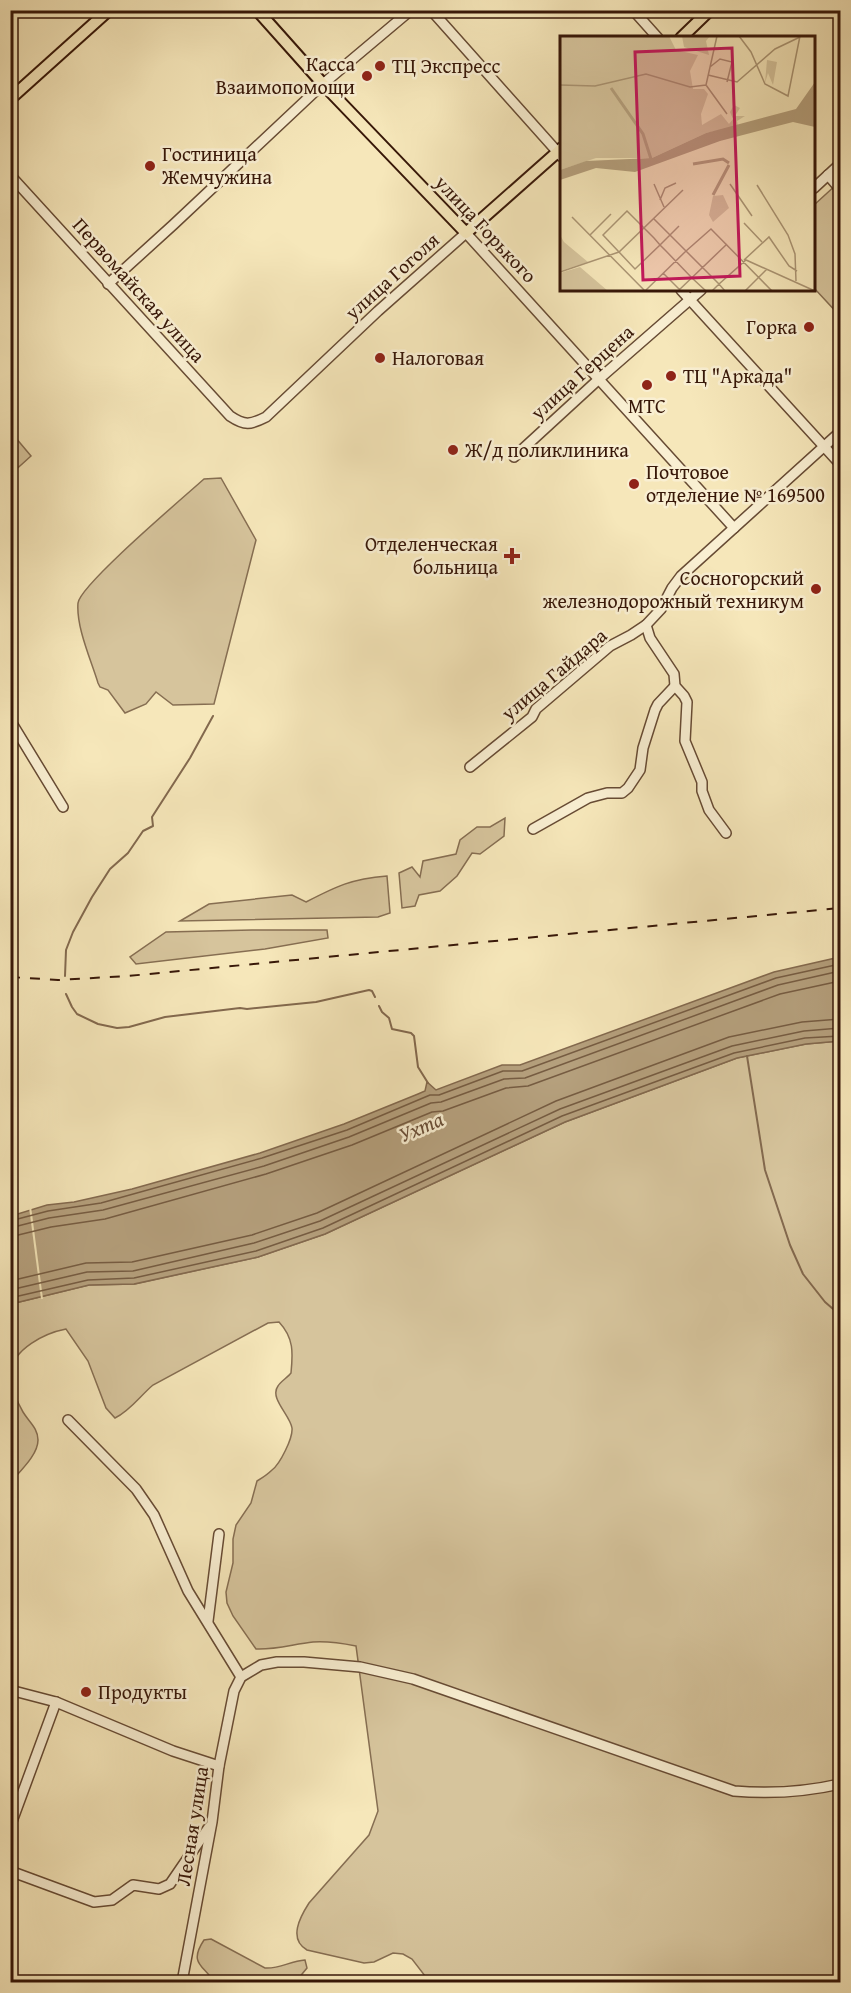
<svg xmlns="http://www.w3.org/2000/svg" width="851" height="1993" viewBox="0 0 851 1993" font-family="'Gentium Book Plus',serif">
<rect width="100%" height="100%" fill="#f6e7ba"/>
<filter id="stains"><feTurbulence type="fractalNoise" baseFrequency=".00333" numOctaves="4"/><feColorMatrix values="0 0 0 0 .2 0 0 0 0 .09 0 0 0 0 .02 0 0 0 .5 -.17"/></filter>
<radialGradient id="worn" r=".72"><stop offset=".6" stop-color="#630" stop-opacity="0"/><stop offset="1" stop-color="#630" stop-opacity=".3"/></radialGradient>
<!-- green -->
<g fill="#d6c49c" stroke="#866e52" stroke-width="1.5">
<polygon points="837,184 840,187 840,316 814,288 814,205"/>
<polygon points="10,431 31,456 11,474 10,474"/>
<path d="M221,478L256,540L214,704L173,705L156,692L146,704L125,713L108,690L100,687L98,683C91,660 76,627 78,603C80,585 184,497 204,479Z"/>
<polygon points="505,818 504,836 480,854 472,853 457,876 440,891 419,895 415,906 402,908 399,873 412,867 420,877 423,861 456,854 460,840 477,827 490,827"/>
<path d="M387,876L390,913L378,917L180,921L209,904L292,895L306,902C337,886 351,879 387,876Z"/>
<polygon points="252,930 327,930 328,938 265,949 136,964 130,957 166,932"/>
<path d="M840,1041V1982H437L425,1976L412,1959L403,1954L393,1953L374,1962L364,1963L307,1950C288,1939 300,1917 309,1903L369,1835L378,1811L356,1646C341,1643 327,1641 313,1642C294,1644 275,1650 256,1649L233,1616L227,1603L226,1592L233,1563V1539L236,1525L251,1503L257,1481C262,1478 268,1474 272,1470C280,1464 293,1438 292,1428C290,1415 269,1398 278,1386C280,1382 288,1377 291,1373C293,1353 294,1338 279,1322L268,1323L153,1385C140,1396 130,1411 115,1418L106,1408L88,1361L66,1329C45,1333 13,1349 11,1372C10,1384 17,1402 23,1412C29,1422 38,1428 38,1440C38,1455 20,1471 11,1482V1304L89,1285L135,1284L258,1257L325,1234L565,1122L737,1058L806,1044Z"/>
<path d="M211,1939L265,1968C280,1969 290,1961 305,1960L307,1968L298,1979L299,1982H214C204,1965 188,1964 204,1940Z"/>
</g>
<!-- water -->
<polygon fill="#b5a07d" stroke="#83694e" stroke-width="1.5" points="840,957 840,1041 806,1044 737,1058 565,1122 325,1234 258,1257 134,1284 89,1285 11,1304 11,1216 47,1205 74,1202 132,1189 260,1153 344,1124 418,1094 425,1091 427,1082 436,1090 502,1065 520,1065 774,972"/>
<!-- pier -->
<polygon fill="#f6e7ba" points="31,1206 43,1299 41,1299 29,1207"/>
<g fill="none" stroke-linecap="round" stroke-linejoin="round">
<!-- shore -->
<g stroke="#765c42" stroke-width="1.5">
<polyline points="10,1221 48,1211 101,1203 262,1158 347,1130 430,1095 439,1095 503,1071 522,1071 776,978 840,964"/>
<polyline points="10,1228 49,1218 103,1210 264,1166 349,1137 431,1103 441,1102 504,1079 525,1078 778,985 840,971"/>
<polyline points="10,1237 51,1227 105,1219 266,1174 352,1145 432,1112 443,1111 506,1088 528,1086 780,994 840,981"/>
<polyline points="10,1281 86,1263 132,1262 252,1235 317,1213 556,1101 729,1037 802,1022 840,1019"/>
<polyline points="10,1290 87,1272 133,1271 254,1243 320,1221 560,1109 732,1046 804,1031 840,1028"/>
<polyline points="10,1298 88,1280 134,1278 256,1251 323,1228 562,1116 734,1053 805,1038 840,1036"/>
</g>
<!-- stream -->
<g stroke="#83694e" stroke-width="2">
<polyline points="65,976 66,950 73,932 92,897 110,869 128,853 143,831 153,826 152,817 190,758 213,716"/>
<polyline points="66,994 72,1007 77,1014 98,1024 117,1028 129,1027 165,1017 240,1008 247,1009 316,1002 369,990 372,991 375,997"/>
<polyline points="379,1006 382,1012 389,1018 392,1029 411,1033 414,1036 418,1067 428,1083"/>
<polyline points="747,1056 765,1170 790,1245 803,1274 825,1302 840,1315"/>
</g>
<defs>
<g id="minor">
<polyline points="431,10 562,157"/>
<polyline points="633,10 658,38"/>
<path d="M10,175L230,416C245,426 250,425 266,417L378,311L466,233L734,528"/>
<polyline points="828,175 840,189"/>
<polyline points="814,188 840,164"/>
<polyline points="108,284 173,225 323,84 411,10"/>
<polyline points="681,290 840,464"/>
<polyline points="514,457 599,379 701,290"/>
<polyline points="646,625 650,638 674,674 675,686 684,696 687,702 685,741 702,782 702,791 709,810 726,833"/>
<polyline points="10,720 63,807"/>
<polyline points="470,767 532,717 536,709 610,646 631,635 646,625 661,609 672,588 681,576 840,432"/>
<polyline points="533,829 588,798 607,793 622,793 628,788 640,770 643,748 655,710 658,704 675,686"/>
<polyline points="68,1420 136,1489 154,1515 188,1591 241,1677"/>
<polyline points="208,1621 219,1534"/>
<polyline points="10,1690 56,1702 173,1751 219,1766"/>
<polyline points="10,1827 56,1702"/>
<polyline points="10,1871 94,1902 112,1900 133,1885 159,1889 170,1884 209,1827"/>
<path d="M182,1982L212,1822L219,1766L234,1691L241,1677L261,1665L277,1662H304L360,1667L413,1679L734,1791C770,1794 805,1792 840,1784"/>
</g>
<g id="major">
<polyline points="257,10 323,84 466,233 562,148"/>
<polyline points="681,38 710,10"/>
<polyline points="10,99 109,10"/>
</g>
</defs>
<!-- minor casing -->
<use href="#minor" stroke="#674b34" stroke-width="12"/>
<!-- major casing -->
<use href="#major" stroke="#371708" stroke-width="14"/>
<!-- minor -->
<use href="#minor" stroke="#f9efd2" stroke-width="9"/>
<!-- major -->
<use href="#major" stroke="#f6e7ba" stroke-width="10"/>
<!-- rail -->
<polyline stroke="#371708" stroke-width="2" stroke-dasharray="10 10" stroke-linecap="butt" points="10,977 58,980 128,976 840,908"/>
</g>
<!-- markers -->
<g fill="#8f2418" stroke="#f9efd2" stroke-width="2">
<circle cx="380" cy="66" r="6"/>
<circle cx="367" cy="76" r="6"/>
<circle cx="150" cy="166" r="6"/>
<circle cx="809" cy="327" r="6"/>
<circle cx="380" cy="358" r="6"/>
<circle cx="671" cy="376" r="6"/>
<circle cx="647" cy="385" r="6"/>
<circle cx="453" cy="450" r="6"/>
<circle cx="634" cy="484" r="6"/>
<path d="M509 547h6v6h6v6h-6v6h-6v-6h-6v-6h6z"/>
<circle cx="816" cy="589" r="6"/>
<circle cx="86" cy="1692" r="6"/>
</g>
<g text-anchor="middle" stroke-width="5" stroke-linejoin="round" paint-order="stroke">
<!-- poi labels -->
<g font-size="20" fill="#371708" stroke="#f9efd2" text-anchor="start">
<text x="355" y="71" text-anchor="end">Касса<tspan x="355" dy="23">Взаимопомощи</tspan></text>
<text x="392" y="73">ТЦ Экспресс</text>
<text x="162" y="161">Гостиница<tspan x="162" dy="23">Жемчужина</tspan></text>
<text x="797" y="334" text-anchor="end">Горка</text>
<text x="392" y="365">Налоговая</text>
<text x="683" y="383">ТЦ "Аркада"</text>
<text x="647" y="413" text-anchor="middle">МТС</text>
<text x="465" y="457">Ж/д поликлиника</text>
<text x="646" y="479">Почтовое<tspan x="646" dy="23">отделение № 169500</tspan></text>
<text x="498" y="551" text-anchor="end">Отделенческая<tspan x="498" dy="23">больница</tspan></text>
<text x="804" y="585" text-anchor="end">Сосногорский<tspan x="804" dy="23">железнодорожный техникум</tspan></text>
<text x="98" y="1699">Продукты</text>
</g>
<!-- street labels -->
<g font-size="20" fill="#371708" stroke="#f9efd2">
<text transform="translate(486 229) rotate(47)" y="7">улица Горького</text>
<text transform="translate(392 276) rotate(-42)" y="7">улица Гоголя</text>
<text transform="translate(139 290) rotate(48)" y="7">Первомайская улица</text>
<text transform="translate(582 372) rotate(-42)" y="7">улица Герцена</text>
<text transform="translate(554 674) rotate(-40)" y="7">улица Гайдара</text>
<text transform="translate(192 1826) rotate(-81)" y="7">Лесная улица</text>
</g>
<!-- water labels -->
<g font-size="21" font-style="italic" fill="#694e37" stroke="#f9efd2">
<text transform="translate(421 1127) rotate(-23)" y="7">Ухта</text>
</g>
</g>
<!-- overview -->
<g transform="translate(560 36)">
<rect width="255" height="255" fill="#f6e7ba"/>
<path d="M0,0H109L116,14L138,19L130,35L133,53H144L148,58L141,78L142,89L161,78L169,88L173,83L170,76L174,69L180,72L175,80H185L177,85L178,90L146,97L92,122H36L0,134ZM122,0H150L146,5L149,19L124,11ZM207,24L217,26L213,49L208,37L205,47ZM163,159L169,172L153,186L149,179L153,160ZM0,199L4,206L28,226L0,235ZM20,231L48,255H0V237Z" fill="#d6c49c"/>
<path d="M255,46V91L233,86L160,105L75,136L36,132L0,144V134L26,125L92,122L146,97L236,73Z" fill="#b5a07d"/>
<path fill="none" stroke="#b5a07d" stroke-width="3" d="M51,52L83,98L91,123M133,128L163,123L169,127M153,159L169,129"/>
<path fill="none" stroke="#aa9473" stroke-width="1.5" d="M179,0L191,16L205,48L228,60L240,0M150,31L160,23L172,26L167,46M148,39L177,46L215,13L240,1M0,49L35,50L86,38L130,51L146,49M146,49L157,0M146,49L167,78M94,148L104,171M170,148L192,180M197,149L228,199L235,218L236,245M100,164L105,152L116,147M12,181L85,255M94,183L126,215L151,193L212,255M184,187L202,206M119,190L100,209L75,233L43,199L67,175L94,202L100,209L106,215L132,242L146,255M30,199L51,178M184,224L209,201L229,230L237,235M0,236L59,216L123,154M103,237L120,254M85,255L126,215L159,248L186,224L255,255M118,255L167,208M152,255L159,248L165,255M185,255L207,233"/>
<path fill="#c2185b" fill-opacity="0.15" stroke="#c2185b" stroke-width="3" d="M172,12L180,240L83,244L75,16Z"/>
<rect width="255" height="255" fill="none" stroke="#371708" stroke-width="3"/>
</g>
<!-- margin -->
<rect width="851" height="1993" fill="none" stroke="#f6e7ba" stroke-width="36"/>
<rect x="12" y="12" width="827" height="1969" fill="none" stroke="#371708" stroke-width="3"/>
<rect x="18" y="18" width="815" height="1957" fill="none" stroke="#371708" stroke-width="1.5"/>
<rect width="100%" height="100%" filter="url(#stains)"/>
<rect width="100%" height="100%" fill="url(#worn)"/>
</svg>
